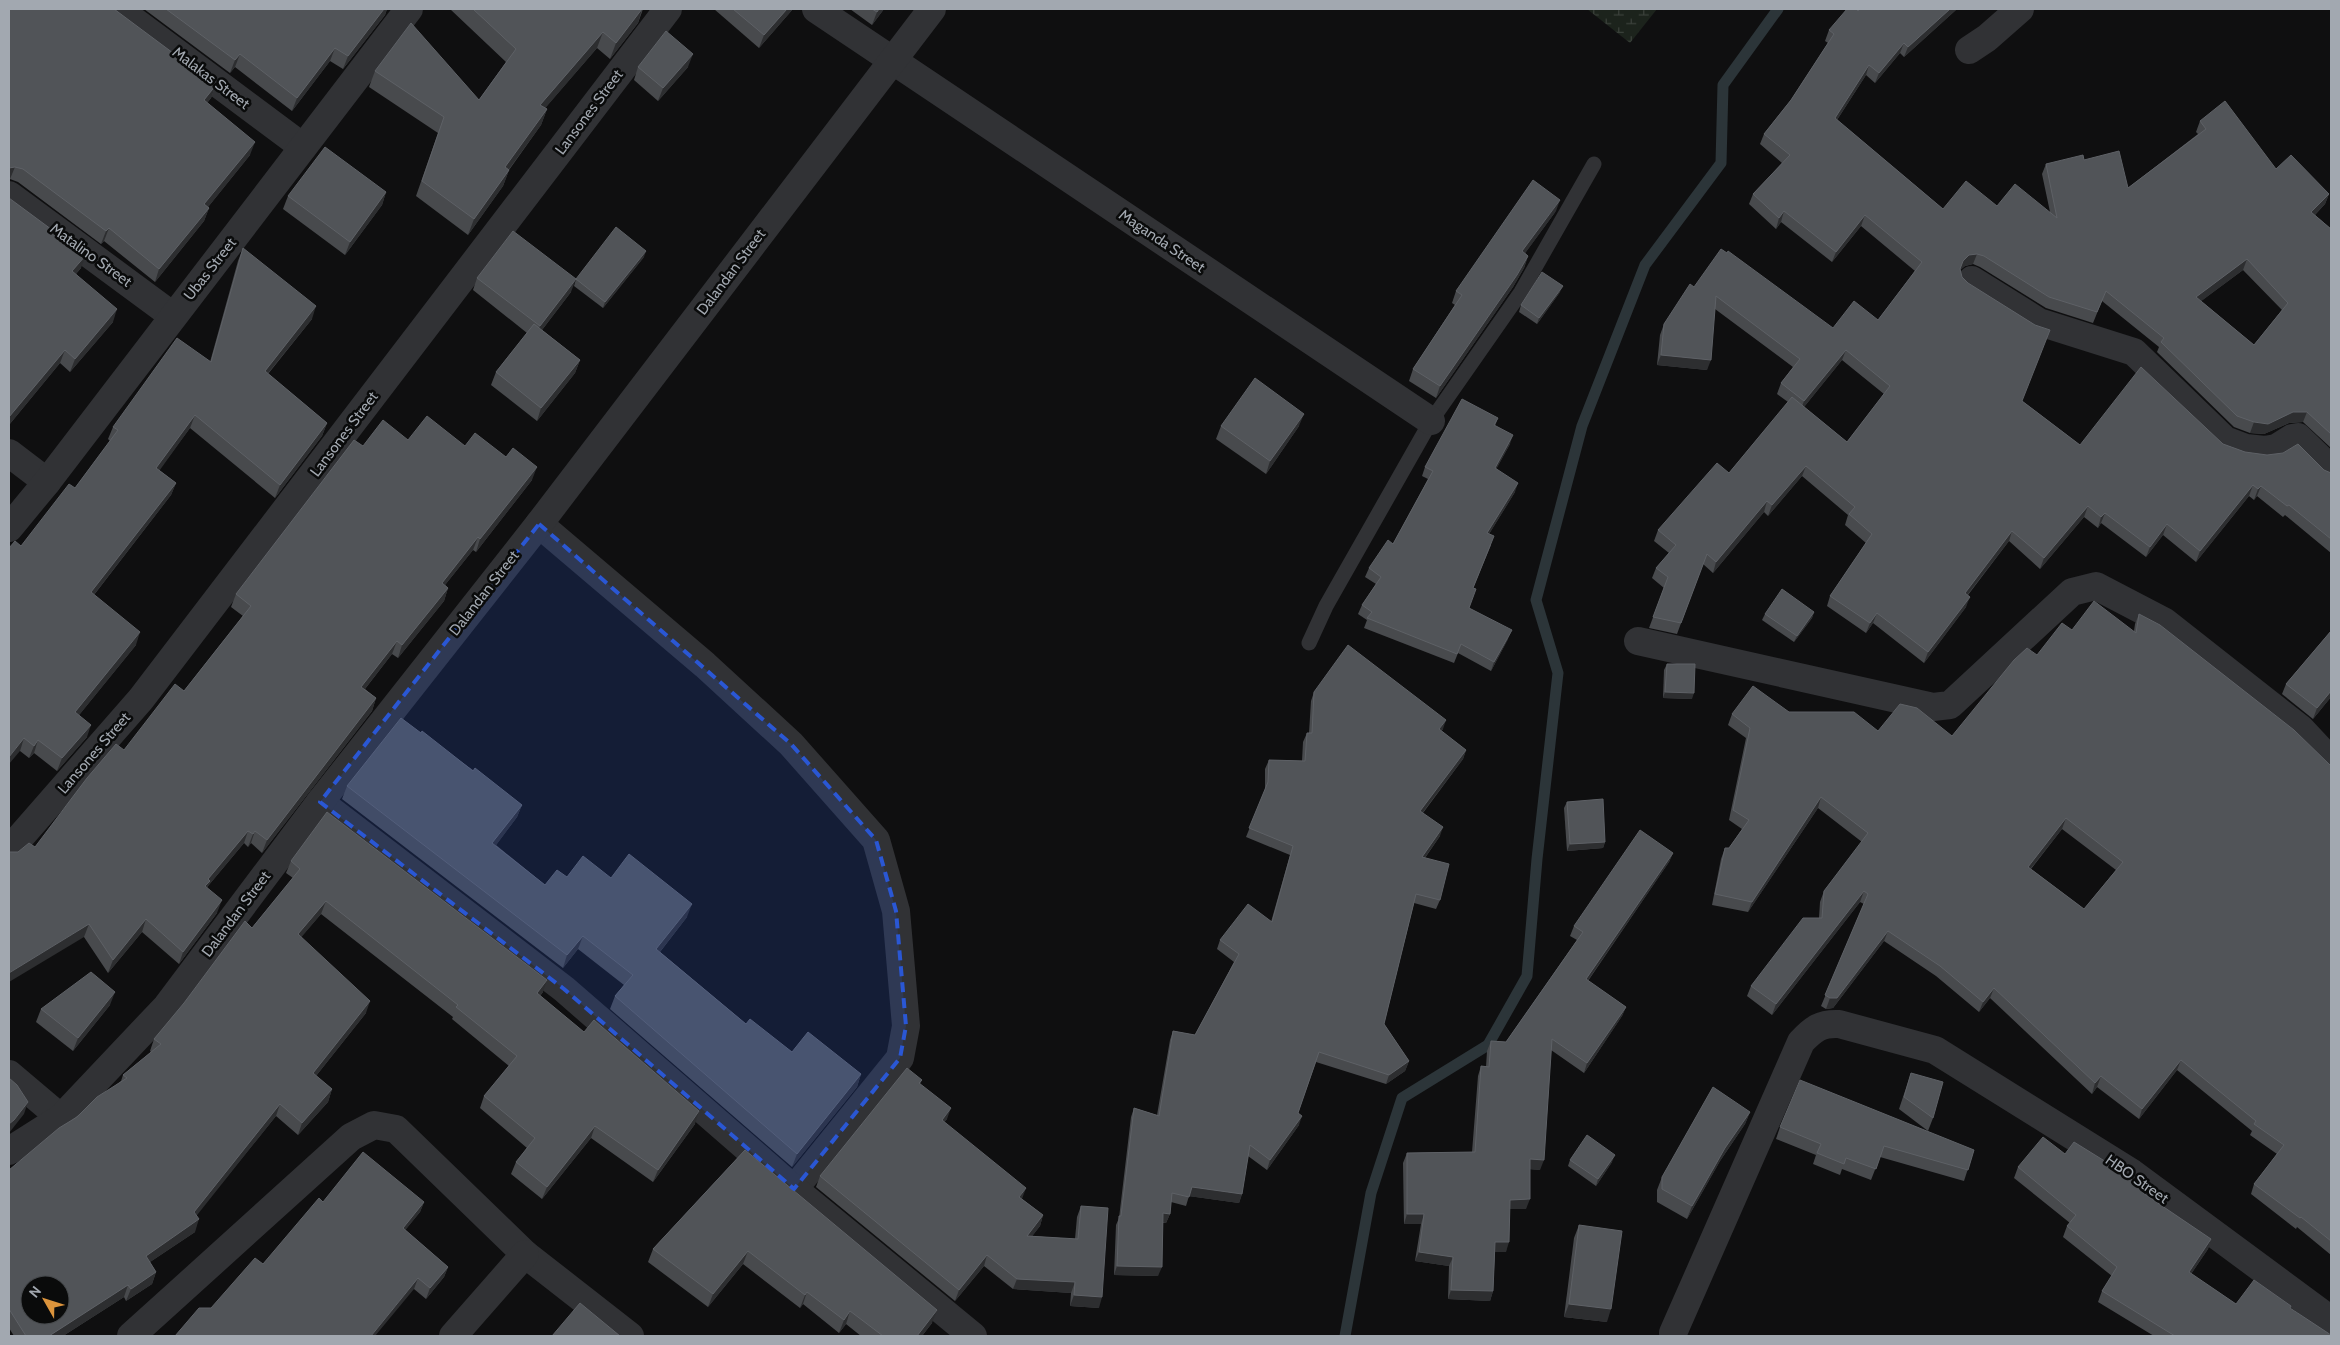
<svg xmlns="http://www.w3.org/2000/svg" width="2340" height="1345" viewBox="0 0 2340 1345" font-family="Cabin,sans-serif">
<defs>
<pattern id="wetland-marsh" width="20" height="14" patternUnits="userSpaceOnUse" patternTransform="scale(1.25)"><rect width="20" height="14" fill="#1c231c"/><path d="M1 5h8M5 5V1M11 12h8M15 12V8" fill="none" stroke="#3a403a"/></pattern>
</defs>
<rect width="100%" height="100%" fill="#0f0f10"/>
<!-- wetland -->
<polygon fill="url(#wetland-marsh)" points="1587,9 1657,9 1630,43"/>
<g fill="none" stroke-linecap="round" stroke-linejoin="round">
<!-- stream -->
<polyline stroke="#2c3539" stroke-width="11" points="1345,1336 1371,1193 1402,1098 1488,1045 1527,976 1537,859 1558,673 1536,600 1582,426 1645,265 1721,163 1723,85 1778,9"/>
<!-- service -->
<polyline stroke="#313235" stroke-width="15" points="1309,643 1326,606 1431,421 1521,292 1594,164"/>
<!-- minor -->
<g stroke="#313235" stroke-width="28">
<polyline points="118,9 303,147"/>
<polyline points="816,9 1431,421"/>
<polyline points="1969,50 1987,38 2020,9"/>
<polyline points="9,195 173,316"/>
<polyline points="1972,280 2039,322 2134,352 2225,440 2246,448 2265,450 2276,448 2292,438 2298,437 2331,469"/>
<polyline points="9,453 47,482"/>
<polyline points="539,524 705,665 791,744 876,840 896,911 906,1026 900,1058 794,1189"/>
<polyline points="1638,641 1933,707 1950,705 2072,592 2096,586 2165,622 2301,729 2331,761"/>
<polyline points="320,802 564,989 794,1189 973,1336"/>
<polyline points="9,850 141,699 668,9"/>
<polyline points="9,1074 61,1118"/>
<polyline points="9,1151 61,1118 167,1006 320,802 539,524 932,9"/>
<path d="M1673,1333L1801,1042C1813,1029 1821,1023 1839,1024L1935,1050L2132,1173L2331,1320"/>
<polyline points="131,1336 351,1137 374,1125 396,1129 525,1254 630,1336"/>
<polyline points="453,1336 525,1254"/>
</g>
<!-- tertiary -->
<polyline stroke="#313235" stroke-width="28" points="9,528 47,482 409,9"/>
</g>
<!-- wall -->
<g fill="#484a4d" fill-rule="evenodd">
<polygon points="9,9 216,85 211,98 207,103 250,155 208,207 209,208 204,221 155,282 104,241 101,244 18,182 10,179"/>
<polygon points="144,9 387,9 385,15 343,69 330,61 292,111 235,67 230,73"/>
<polygon points="450,9 643,9 638,23 610,59 597,48 545,108 547,109 541,125 509,170 503,186 468,235 416,196 438,133 369,87 375,71 479,100 506,62"/>
<polygon points="714,9 793,9 759,48"/>
<polygon points="850,9 884,9 872,25"/>
<path d="M1860,9H1957L1904,57L1900,53L1875,83L1866,75L1837,120L1943,209L1997,206L2050,212L2042,174L2046,164L2084,160L2128,188L2198,134L2196,132L2200,121L2276,169L2329,194L2325,204L2315,215L2331,229V448L2303,422L2289,423L2264,434L2250,433L2234,427L2157,352L2159,347L2102,301L2093,323L2046,308L1980,267L1973,264L1965,266L1960,270L1962,277L2022,401L2080,445L2223,444L2245,452L2324,470L2331,473V553L2285,515L2283,517L2257,496L2254,500L2249,496L2196,562L2163,535L2146,557L2101,523L2098,528L2084,517L2040,569L2009,541L1968,595L1966,607L1924,663L1873,623L1866,633L1827,606L1830,596L1866,543L1845,525L1848,515L1802,476L1768,516L1764,512L1713,573L1703,564L1677,634L1649,628L1664,588L1652,578L1656,568L1669,553L1654,541L1658,530L1729,473L1788,402L1777,394L1781,383L1793,367L1715,309L1707,370L1657,365L1660,335L1664,324L1694,287L1833,328L1878,320L1915,271L1861,226L1832,262L1781,222L1776,229L1749,204L1753,194L1782,163L1760,144L1764,134L1791,100L1828,43L1825,41L1829,30ZM2243,270L2282,310L2254,345L2201,301ZM1842,360L1884,394L1847,442L1804,407Z"/>
<polygon points="638,67 688,67 658,101 634,80"/>
<polygon points="386,192 382,205 345,255 283,209 288,196"/>
<polygon points="9,198 81,268 76,274 113,322 70,372 60,363 9,425"/>
<polygon points="1556,211 1525,253 1528,256 1524,268 1513,287 1436,398 1409,381 1413,369 1455,305 1452,303 1456,291"/>
<polygon points="243,248 312,319 268,374 327,423 322,436 275,498 190,428 159,470 176,483 171,495 94,595 136,645 79,715 87,737 57,771 34,753 29,758 20,751 21,546 75,488 110,441 108,439 113,427 210,362 238,261"/>
<polygon points="644,257 603,308 574,286 576,279"/>
<polygon points="477,278 571,292 542,330 580,360 575,373 537,421 491,385 496,372 527,333 473,290"/>
<polygon points="1560,292 1537,324 1519,312 1521,305"/>
<polygon points="1498,418 1495,426 1510,444 1496,469 1515,492 1489,534 1491,545 1473,588 1469,608 1508,639 1491,671 1458,653 1454,663 1364,628 1367,620 1358,614 1362,605 1376,584 1365,577 1369,568 1393,544 1428,479 1422,476 1425,467"/>
<polygon points="1221,426 1299,426 1266,474 1216,439"/>
<polygon points="408,440 465,446 532,480 476,552 473,550 445,585 448,588 444,601 398,658 392,654 365,689 376,698 372,711 262,853 251,843 248,847 244,843 208,886 207,888 217,913 179,964 142,932 108,973 84,937 10,853 18,852 35,847 124,750 184,691 243,616 231,607 236,594 363,446"/>
<polygon points="1814,612 1812,618 1794,642 1762,620 1765,614"/>
<path d="M2139,614L2330,765H2331V1255L2297,1227L2296,1229L2251,1194L2254,1184L2277,1154L2250,1135L2252,1131L2177,1070L2139,1119L2097,1087L2092,1094L1990,998L1979,1012L1936,976L1884,941L1833,1008L1826,1009L1821,1006L1864,904L1860,902L1772,1015L1747,996L1751,986L1819,918L1820,902L1824,891L1862,842L1818,808L1748,912L1712,905L1721,859L1725,848H1729L1742,829L1729,820L1746,738L1728,725L1732,714L1789,712L1878,731L1952,736L2037,655L2072,630L2134,631L2135,624ZM2062,829L2116,870L2084,909L2031,869Z"/>
<polygon points="2331,631 2331,697 2313,719 2282,694 2286,684"/>
<polygon points="1667,664 1692,699 1663,698 1664,670"/>
<polygon points="1314,692 1443,729 1441,731 1466,750 1463,759 1423,813 1440,836 1425,858 1440,900 1436,909 1414,903 1384,1024 1409,1061 1405,1071 1386,1084 1316,1062 1298,1113 1299,1125 1267,1170 1248,1156 1242,1194 1239,1203 1189,1196 1186,1206 1171,1202 1170,1214 1166,1223 1163,1223 1158,1276 1114,1275 1116,1225 1119,1218 1131,1117 1134,1108 1157,1115 1170,1040 1173,1031 1195,1035 1234,962 1217,949 1220,940 1271,922 1290,855 1246,837 1265,790 1265,769 1269,760 1302,761 1303,742 1307,733 1309,733 1311,701"/>
<polygon points="421,733 522,805 517,817 496,845 545,885 567,877 611,878 687,917 660,952 746,1024 792,1052 861,1074 857,1087 792,1167 610,1009 615,996 624,985 578,949 563,968 342,799 347,786"/>
<polygon points="1567,802 1605,842 1603,848 1567,851 1564,808"/>
<polygon points="1673,853 1669,862 1588,981 1626,1007 1622,1016 1584,1073 1551,1050 1540,1170 1530,1169 1526,1209 1509,1209 1506,1252 1495,1252 1493,1291 1490,1301 1448,1299 1449,1266 1415,1261 1421,1224 1404,1224 1403,1163 1407,1153 1472,1152 1478,1076 1481,1066 1486,1067 1487,1051 1491,1041 1506,1042 1577,940 1570,936 1574,926"/>
<polygon points="291,861 543,992 540,996 695,1124 653,1182 591,1138 542,1199 511,1174 516,1162 527,1148 480,1108 484,1096 509,1066 452,1019 453,1017 321,914 301,937 366,1013 316,1076 332,1089 328,1102 298,1135 276,1116 196,1215 195,1232 150,1262 156,1272 152,1284 126,1301 124,1297 63,1336 14,1336 9,1328 9,1170 121,1081 123,1075 151,1052 150,1051 154,1039 252,928 293,878 286,873"/>
<polygon points="110,1005 73,1051 36,1022 41,1009"/>
<polygon points="1911,1073 1933,1118 1928,1131 1899,1109"/>
<polygon points="922,1080 920,1084 947,1119 944,1122 1022,1199 1043,1215 1040,1226 1032,1236 1075,1239 1077,1217 1081,1206 1099,1308 1070,1306 1071,1293 1013,1289 984,1266 955,1301 816,1187 820,1176"/>
<polygon points="1750,1112 1745,1124 1720,1161 1687,1219 1657,1202 1657,1190 1662,1177"/>
<polygon points="1780,1127 1974,1150 1964,1181 1880,1157 1871,1180 1842,1169 1840,1175 1813,1164 1816,1155 1776,1139"/>
<polygon points="745,1150 932,1323 922,1336 861,1336 846,1324 839,1333 803,1304 800,1308 743,1264 708,1307 648,1262 653,1249"/>
<polygon points="2065,1154 2145,1191 2144,1194 2211,1239 2208,1249 2191,1274 2236,1304 2290,1308 2331,1336 2154,1336 2098,1302 2102,1291 2112,1276 2063,1237 2067,1226 2070,1223 2014,1178 2018,1167"/>
<polygon points="1570,1160 1612,1162 1596,1186 1568,1166"/>
<polygon points="323,1202 424,1202 420,1212 405,1230 448,1267 444,1277 426,1299 414,1289 211,1308 263,1264"/>
<polygon points="1579,1225 1607,1322 1564,1317 1574,1238"/>
</g>
<!-- shaded-wall -->
<g fill="#2d2e30">
<polygon points="384,9 387,9 385,15 343,69 348,56"/>
<polygon points="642,9 638,23 610,59 616,43"/>
<polygon points="787,9 793,9 759,48 764,35"/>
<polygon points="879,9 884,9 872,25 877,12"/>
<polygon points="1950,9 1957,9 1904,57 1908,47"/>
<polygon points="603,32 597,48 535,120 540,105"/>
<polygon points="1904,43 1900,53 1875,83 1879,73"/>
<polygon points="335,48 330,61 292,111 297,98"/>
<polygon points="240,54 235,67 230,73 235,60"/>
<polygon points="693,54 688,67 658,101 663,88"/>
<polygon points="1869,65 1866,75 1831,129 1835,118"/>
<polygon points="216,85 211,98 199,113 204,100"/>
<polygon points="547,109 541,125 499,183 505,167"/>
<polygon points="255,142 250,155 200,217 204,204"/>
<polygon points="15,167 10,179 9,180 9,168"/>
<polygon points="509,170 503,186 468,235 474,219"/>
<polygon points="386,192 382,205 345,255 350,242"/>
<polygon points="2329,194 2325,204 2308,222 2311,212"/>
<polygon points="1560,200 1556,211 1518,263 1522,251"/>
<polygon points="209,208 204,221 155,282 159,269"/>
<polygon points="1784,211 1781,222 1776,229 1779,218"/>
<polygon points="1865,215 1861,226 1832,262 1836,252"/>
<polygon points="109,228 104,241 101,244 106,231"/>
<polygon points="646,251 644,257 603,308 605,302"/>
<polygon points="1977,254 1973,264 1965,266 1959,271 1963,261 1969,255"/>
<polygon points="86,255 81,268 67,284 72,271"/>
<polygon points="1528,256 1524,268 1513,287 1436,398 1440,386"/>
<polygon points="2247,259 2243,270 2192,308 2196,297"/>
<polygon points="576,279 571,292 535,339 540,326"/>
<polygon points="1563,286 1560,292 1537,324 1539,318"/>
<polygon points="316,306 312,319 260,383 265,371"/>
<polygon points="117,309 113,322 70,372 75,359"/>
<polygon points="65,350 60,363 9,425 9,417"/>
<polygon points="1846,350 1842,360 1800,412 1804,401"/>
<polygon points="1661,355 1711,360 1707,370 1657,365"/>
<polygon points="580,360 575,373 537,421 541,408"/>
<polygon points="2293,412 2307,412 2303,422 2289,423 2264,434 2250,433 2254,422"/>
<polygon points="1304,414 1299,426 1266,474 1270,461"/>
<polygon points="195,415 190,428 152,481 156,468"/>
<polygon points="327,423 322,436 275,498 280,485"/>
<polygon points="1513,435 1510,444 1492,477 1495,468"/>
<polygon points="1806,466 1802,476 1768,516 1772,505"/>
<polygon points="537,467 532,480 476,552 480,539"/>
<polygon points="176,483 171,495 86,605 91,592"/>
<polygon points="1518,483 1515,492 1484,542 1487,533"/>
<polygon points="2253,485 2249,496 2196,562 2200,551"/>
<polygon points="2261,486 2257,496 2254,500 2258,489"/>
<polygon points="1767,501 1764,512 1713,573 1716,562"/>
<polygon points="2088,506 2084,517 2040,569 2044,558"/>
<polygon points="2105,513 2101,523 2098,528 2101,517"/>
<polygon points="2167,524 2163,535 2146,557 2150,547"/>
<polygon points="2012,531 2009,541 1961,603 1965,593"/>
<polygon points="478,537 473,550 437,595 442,583"/>
<polygon points="448,588 444,601 398,658 402,645"/>
<polygon points="1970,597 1966,607 1924,663 1928,652"/>
<polygon points="1814,612 1812,618 1794,642 1797,636"/>
<polygon points="1877,613 1873,623 1866,633 1870,623"/>
<polygon points="1512,630 1508,639 1491,671 1494,662"/>
<polygon points="140,632 136,645 71,725 75,712"/>
<polygon points="397,641 392,654 357,699 361,687"/>
<polygon points="2331,691 2331,697 2313,719 2317,708"/>
<polygon points="1665,692 1694,693 1692,699 1663,698"/>
<polygon points="376,698 372,711 262,853 267,840"/>
<polygon points="1446,720 1443,729 1436,738 1439,729"/>
<polygon points="91,725 87,737 57,771 62,758"/>
<polygon points="24,738 20,751 9,764 9,757"/>
<polygon points="38,740 34,753 29,758 34,746"/>
<polygon points="1466,750 1463,759 1417,820 1420,811"/>
<polygon points="1821,797 1818,808 1748,912 1752,902"/>
<polygon points="522,805 517,817 488,856 492,843"/>
<polygon points="2066,818 2062,829 2024,877 2028,867"/>
<polygon points="1443,827 1440,836 1419,866 1422,857"/>
<polygon points="248,831 244,843 208,886 205,893 201,899 208,879"/>
<polygon points="255,831 251,843 248,847 253,834"/>
<polygon points="1605,842 1603,848 1567,851 1570,844"/>
<polygon points="1673,853 1669,862 1582,989 1586,979"/>
<polygon points="1864,891 1860,902 1772,1015 1776,1004"/>
<polygon points="222,900 217,913 179,964 183,952"/>
<polygon points="326,901 321,914 293,947 298,934"/>
<polygon points="692,904 687,917 652,962 656,949"/>
<polygon points="146,919 142,932 108,973 113,960"/>
<polygon points="89,924 84,937 9,982 9,973"/>
<polygon points="1888,931 1884,941 1833,1008 1826,1009 1830,998"/>
<polygon points="583,936 578,949 563,968 567,955"/>
<polygon points="547,980 543,992 532,1006 537,993"/>
<polygon points="1994,988 1990,998 1979,1012 1983,1002"/>
<polygon points="115,992 110,1005 73,1051 78,1038"/>
<polygon points="370,1001 366,1013 308,1086 313,1073"/>
<polygon points="1626,1007 1622,1016 1584,1073 1587,1063"/>
<polygon points="2181,1060 2177,1070 2139,1119 2142,1109"/>
<polygon points="1409,1061 1405,1071 1386,1084 1389,1075"/>
<polygon points="861,1074 857,1087 792,1167 797,1154"/>
<polygon points="2101,1076 2097,1087 2092,1094 2095,1083"/>
<polygon points="332,1089 328,1102 298,1135 302,1123"/>
<polygon points="28,1102 24,1114 9,1133 9,1124"/>
<polygon points="280,1104 276,1116 190,1224 194,1212"/>
<polygon points="951,1108 947,1119 938,1130 942,1120"/>
<polygon points="699,1111 695,1124 653,1182 658,1170"/>
<polygon points="1750,1112 1745,1124 1720,1161 1687,1219 1692,1206 1725,1148"/>
<polygon points="1302,1116 1299,1125 1267,1170 1270,1160"/>
<polygon points="595,1126 591,1138 542,1199 547,1187"/>
<polygon points="1615,1155 1612,1162 1596,1186 1598,1179"/>
<polygon points="1530,1159 1544,1160 1540,1170 1526,1169"/>
<polygon points="1192,1187 1242,1194 1239,1203 1188,1196"/>
<polygon points="1026,1188 1022,1199 1019,1197"/>
<polygon points="1530,1199 1526,1209 1506,1209 1510,1200"/>
<polygon points="424,1202 420,1212 399,1238 403,1228"/>
<polygon points="1163,1213 1170,1214 1166,1223 1160,1222"/>
<polygon points="1407,1214 1424,1214 1421,1224 1404,1224"/>
<polygon points="1043,1215 1040,1226 1024,1247 1027,1236"/>
<polygon points="199,1219 195,1232 141,1268 146,1256"/>
<polygon points="2211,1239 2208,1249 2185,1283 2189,1272"/>
<polygon points="1495,1242 1509,1242 1506,1252 1492,1252"/>
<polygon points="748,1251 743,1264 708,1307 713,1294"/>
<polygon points="1419,1252 1453,1257 1449,1266 1415,1261"/>
<polygon points="987,1255 984,1266 955,1301 959,1290"/>
<polygon points="1117,1266 1162,1267 1158,1276 1114,1275"/>
<polygon points="448,1267 444,1277 426,1299 430,1288"/>
<polygon points="156,1272 152,1284 126,1301 131,1289"/>
<polygon points="418,1278 414,1289 375,1336 371,1336"/>
<polygon points="1017,1279 1075,1282 1071,1293 1013,1289"/>
<polygon points="128,1285 124,1297 63,1336 49,1336"/>
<polygon points="1451,1290 1493,1291 1490,1301 1448,1299"/>
<polygon points="807,1292 803,1304 800,1308 805,1295"/>
<polygon points="1074,1295 1102,1297 1099,1308 1070,1306"/>
<polygon points="1569,1304 1611,1309 1607,1322 1564,1317"/>
<polygon points="937,1310 932,1323 922,1336 917,1336"/>
<polygon points="850,1311 846,1324 839,1333 844,1320"/>
</g>
<!-- building -->
<g fill="#515458" stroke="#5e6166" fill-rule="evenodd">
<polygon points="9,9 114,9 216,85 204,100 255,142 204,204 209,208 159,269 109,228 106,231 23,169 15,167 9,168"/>
<polygon points="166,9 384,9 348,56 335,48 297,98 240,54 235,60"/>
<polygon points="473,9 642,9 616,43 603,32 540,105 547,109 505,167 509,170 474,219 422,181 444,117 375,71 411,23 479,100 516,49"/>
<polygon points="733,9 787,9 764,35"/>
<polygon points="872,9 879,9 877,12"/>
<path d="M1847,9H1856L1858,11L1860,9H1950L1908,47L1904,43L1879,73L1869,65L1835,118L1943,209L1966,181L1997,206L2015,184L2057,218L2046,164L2083,155L2084,160L2119,151L2128,188L2206,129L2200,121L2225,101L2276,169L2291,155L2329,194L2311,212L2331,229V434L2307,412H2293L2268,424L2254,422L2237,416L2161,342L2164,338L2106,291L2097,312L2049,297L1984,256L1977,254L1969,255L1963,261L1960,269L1962,277L1968,283L2035,325L2050,330L2022,401L2080,445L2141,367L2223,444L2245,452L2267,455L2283,453L2298,444L2324,470L2331,473V539L2289,505L2287,506L2261,486L2258,489L2253,485L2200,551L2167,524L2150,547L2105,513L2101,517L2088,506L2044,558L2012,531L1965,593L1970,597L1928,652L1877,613L1870,623L1830,596L1872,534L1849,514L1855,507L1806,466L1772,505L1767,501L1716,562L1707,554L1681,623L1653,617L1668,577L1656,568L1676,545L1658,530L1717,463L1729,473L1792,397L1847,442L1890,386L1846,350L1804,401L1781,383L1800,359L1716,296L1711,360L1661,355L1664,324L1690,284L1694,287L1721,249L1727,253L1728,251L1833,328L1854,301L1878,320L1922,262L1865,215L1836,252L1784,211L1779,218L1753,194L1790,155L1764,134L1791,100L1834,34L1829,30ZM2247,259L2288,303L2254,345L2196,297Z"/>
<polygon points="666,31 693,54 663,88 638,67"/>
<polygon points="325,147 386,192 350,242 288,196"/>
<polygon points="1533,180 1560,200 1522,251 1528,256 1517,275 1440,386 1413,369 1462,295 1456,291"/>
<polygon points="9,198 86,255 72,271 117,309 75,359 65,350 9,417"/>
<polygon points="616,227 646,251 605,302 576,279"/>
<polygon points="513,231 576,279 540,326 477,278"/>
<polygon points="243,248 316,306 265,371 327,423 280,485 195,415 156,468 176,483 91,592 140,632 75,712 91,725 62,758 38,740 34,746 24,738 9,757 9,548 15,541 21,546 69,484 75,488 118,430 113,427 177,338 211,362"/>
<polygon points="1542,272 1563,286 1539,318 1521,305"/>
<polygon points="534,324 580,360 541,408 496,372"/>
<polygon points="1255,378 1304,414 1270,461 1221,426"/>
<polygon points="1462,399 1498,418 1494,425 1513,435 1495,468 1518,483 1487,533 1494,536 1473,588 1476,589 1469,608 1512,630 1494,662 1461,644 1457,654 1367,618 1372,612 1362,605 1381,577 1369,568 1388,540 1393,544 1433,471 1425,467"/>
<polygon points="427,416 465,446 475,433 506,457 513,448 537,467 480,539 478,537 442,583 448,588 402,645 397,641 361,687 376,698 267,840 255,831 253,834 248,831 208,879 210,881 205,886 222,900 183,952 146,919 113,960 89,924 9,973 9,852 18,852 29,843 35,847 87,778 116,744 124,750 175,684 184,691 251,606 236,594 354,440 363,446 383,420 408,440"/>
<polygon points="1782,589 1814,612 1797,636 1765,614"/>
<path d="M2094,601L2136,633L2139,614L2160,625L2294,730L2330,765H2331V1241L2301,1217L2300,1218L2254,1184L2284,1145L2254,1124L2256,1121L2181,1060L2142,1109L2101,1076L2095,1083L1994,988L1983,1002L1940,966L1888,931L1837,998H1830L1825,995L1868,894L1864,891L1776,1004L1751,986L1803,918H1822L1824,891L1868,833L1821,797L1752,902L1715,894L1725,848H1729L1749,820L1733,810L1750,728L1732,714L1753,686L1789,712H1854L1878,731L1900,704L1917,708L1952,736L2014,660L2027,648L2037,655L2062,623L2072,630ZM2066,818L2123,862L2084,909L2028,867Z"/>
<polygon points="2331,631 2331,691 2317,708 2286,684"/>
<polygon points="1348,645 1446,720 1439,729 1466,750 1420,811 1443,827 1422,857 1449,864 1440,900 1416,894 1384,1024 1409,1061 1389,1075 1319,1052 1298,1113 1302,1116 1270,1160 1250,1145 1242,1194 1192,1187 1189,1197 1172,1193 1170,1214 1163,1213 1162,1267 1117,1266 1119,1216 1121,1216 1134,1108 1159,1116 1173,1031 1195,1035 1239,954 1220,940 1248,904 1272,922 1293,846 1249,828 1268,782 1269,760 1305,761 1307,733 1312,733 1314,692"/>
<polygon points="1667,664 1695,664 1694,693 1665,692"/>
<polygon points="401,718 421,733 422,731 473,771 475,768 522,805 492,843 545,885 557,870 567,877 583,856 611,878 629,854 692,904 656,949 746,1024 750,1019 792,1052 808,1032 861,1074 797,1154 615,996 633,975 583,936 567,955 347,786"/>
<polygon points="1603,799 1605,842 1570,844 1567,802"/>
<path d="M327,812L547,980L537,993L584,1032L594,1020L699,1111L658,1170L595,1126L547,1187L516,1162L535,1138L484,1096L517,1056L456,1007L458,1005L326,901L298,934L370,1001L313,1073L332,1089L302,1123L280,1104L194,1212L199,1219L146,1256L156,1272L131,1289L128,1285L49,1336H26L9,1309V1170L59,1128L77,1117L97,1097L127,1078L123,1075L161,1044L154,1039L184,1003L245,921L252,928L300,869L291,861ZM30,1285H60V1315H30Z"/>
<polygon points="1640,830 1673,853 1586,979 1626,1007 1587,1063 1552,1039 1544,1160 1530,1159 1530,1199 1510,1200 1509,1242 1495,1242 1493,1291 1451,1290 1453,1257 1419,1252 1424,1214 1407,1214 1407,1153 1475,1152 1481,1066 1489,1067 1491,1041 1506,1042 1583,932 1574,926"/>
<polygon points="91,972 115,992 78,1038 41,1009"/>
<polygon points="907,1068 922,1080 919,1083 951,1108 942,1120 1026,1188 1019,1197 1043,1215 1027,1236 1078,1239 1081,1206 1108,1208 1102,1297 1074,1295 1075,1282 1017,1279 987,1255 959,1290 820,1176"/>
<polygon points="1911,1073 1943,1082 1933,1118 1904,1097"/>
<polygon points="9,1078 17,1085 28,1102 14,1120 9,1124"/>
<polygon points="1800,1080 1974,1150 1968,1170 1884,1146 1876,1169 1846,1158 1844,1164 1817,1153 1821,1144 1780,1127"/>
<polygon points="1713,1087 1750,1112 1725,1148 1692,1206 1662,1189 1662,1177"/>
<polygon points="1587,1135 1615,1155 1598,1179 1570,1160"/>
<polygon points="2043,1137 2065,1154 2074,1142 2124,1173 2145,1191 2143,1193 2211,1239 2189,1272 2236,1304 2254,1280 2291,1306 2290,1308 2331,1335 2331,1336 2175,1336 2102,1291 2117,1267 2067,1226 2076,1215 2018,1167"/>
<polygon points="745,1150 937,1310 917,1336 883,1336 850,1311 844,1320 807,1292 805,1295 748,1251 713,1294 653,1249"/>
<polygon points="363,1152 424,1202 403,1228 448,1267 430,1288 418,1278 371,1336 175,1336 199,1308 211,1308 255,1258 263,1264 319,1198 323,1202"/>
<polygon points="1579,1225 1622,1231 1611,1309 1569,1304"/>
<polygon points="580,1303 620,1336 552,1336"/>
</g>
<!-- marked area -->
<path fill="#2a57d4" fill-opacity="0.2" stroke="#2a57d4" stroke-width="4" stroke-dasharray="10 6" stroke-linejoin="round" d="M539,524L791,744L876,840L896,911L906,1026L900,1058L794,1189L564,989L320,802Z"/>
<g text-anchor="middle" stroke-width="5" stroke-linejoin="round" paint-order="stroke">
<!-- street labels -->
<g font-size="15" fill="#a2a8b0" stroke="#0a0b0b">
<text transform="translate(211 78) rotate(37)" y="5">Malakas Street</text>
<text transform="translate(589 112) rotate(-53)" y="5">Lansones Street</text>
<text transform="translate(1162 241) rotate(34)" y="5">Maganda Street</text>
<text transform="translate(91 255) rotate(36)" y="5">Matalino Street</text>
<text transform="translate(210 269) rotate(-52)" y="5">Ubas Street</text>
<text transform="translate(731 272) rotate(-53)" y="5">Dalandan Street</text>
<text transform="translate(344 434) rotate(-53)" y="5">Lansones Street</text>
<text transform="translate(484 593) rotate(-52)" y="5">Dalandan Street</text>
<text transform="translate(94 753) rotate(-49)" y="5">Lansones Street</text>
<text transform="translate(236 914) rotate(-53)" y="5">Dalandan Street</text>
<text transform="translate(2137 1179) rotate(35)" y="5">HBO Street</text>
</g>
</g>
<!-- border -->
<rect width="2340" height="1345" fill="none" stroke="#a2a8b0" stroke-width="20"/>
<!-- north arrow -->
<g transform="translate(45 1300) rotate(309)"><circle r="24" fill="#0a0b0b" stroke="#474a4d"/>
<path d="M0-4L9 19L0 12L-9 19Z" fill="#dc943c"/>
<text y="-8" font-size="14" font-weight="bold" text-anchor="middle" fill="#a2a8b0">N</text>
</g>
</svg>
